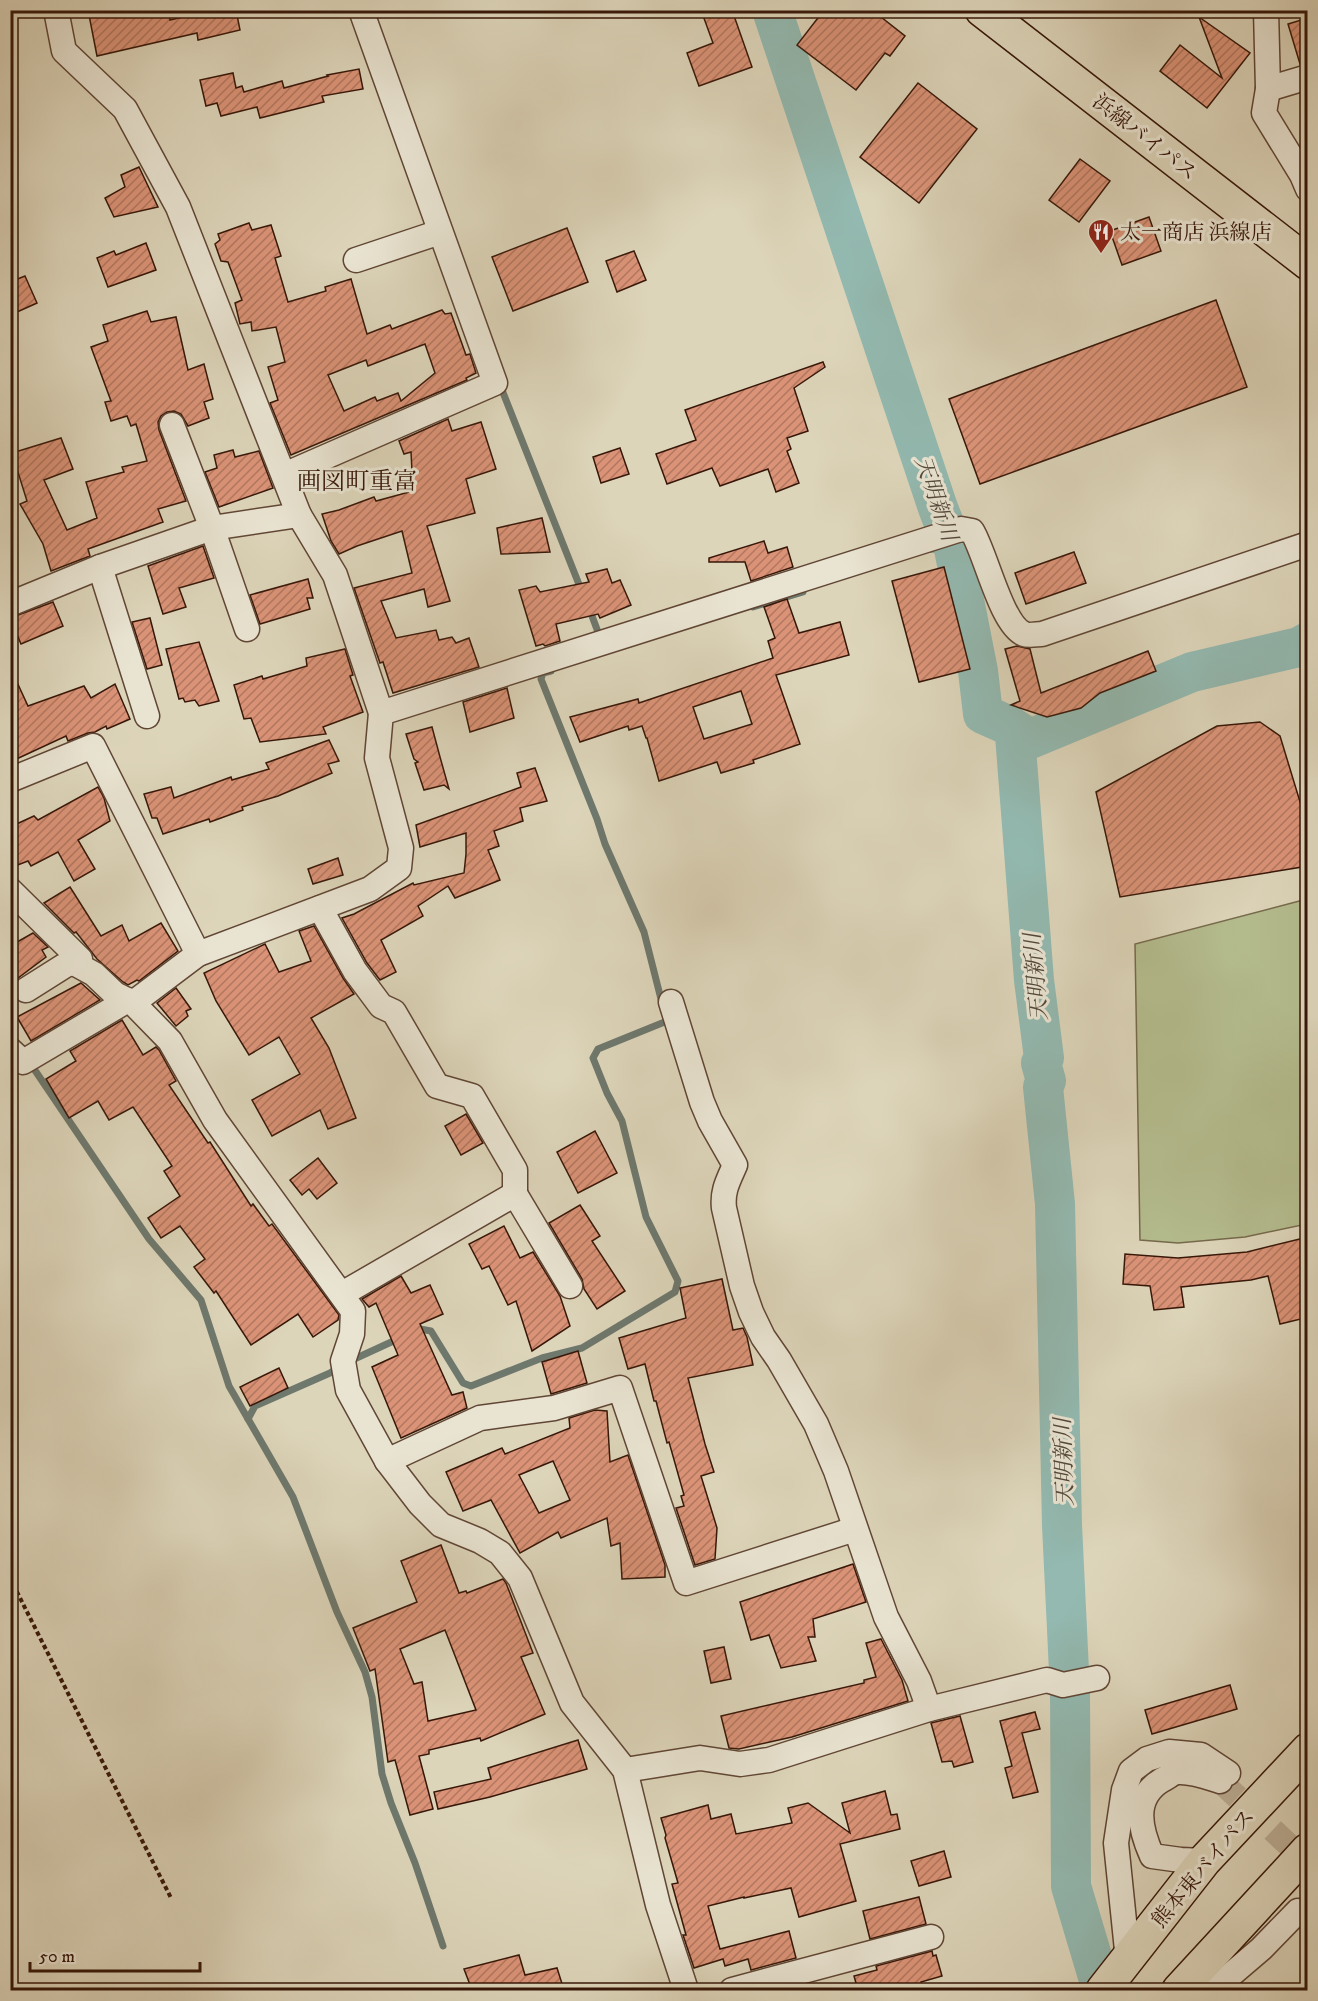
<svg xmlns="http://www.w3.org/2000/svg" width="1318" height="2001" viewBox="0 0 1318 2001" font-family="'IM FELL DW Pica','Noto Serif JP',serif">
<defs>
<pattern id="building-hatch" width="6" height="6" patternUnits="userSpaceOnUse" patternTransform="scale(1.5)"><rect width="6" height="6" fill="#db9377"/><path d="M-1 1l2-2M0 6l6-6M5 7l2-2" fill="none" stroke="#b27760"/></pattern>
</defs>
<rect width="100%" height="100%" fill="#ddd5ba"/>
<filter id="stains"><feTurbulence type="fractalNoise" baseFrequency=".00333" numOctaves="4"/><feColorMatrix values="0 0 0 0 .2 0 0 0 0 .09 0 0 0 0 .02 0 0 0 .5 -.17"/></filter>
<radialGradient id="worn" r=".72"><stop offset=".6" stop-color="#630" stop-opacity="0"/><stop offset="1" stop-color="#630" stop-opacity=".3"/></radialGradient>
<!-- park -->
<polygon fill="#b4bc8e" stroke="#766a4c" stroke-width="1.5" points="1307,899 1307,1224 1245,1237 1178,1243 1140,1240 1135,944"/>
<g fill="none" stroke-linecap="round" stroke-linejoin="round">
<!-- stream -->
<g stroke="#6e786d" stroke-width="7">
<polyline points="500,385 582,592"/>
<polyline points="930,549 954,549"/>
<polyline points="753,607 803,592"/>
<polyline points="589,608 601,640"/>
<polyline points="551,671 543,673 541,679 597,819 605,844 644,932 662,1003"/>
<polyline points="30,1063 149,1239 201,1300 229,1386 293,1497 337,1612 365,1672 372,1697 382,1774 391,1803 415,1863 443,1946"/>
<polyline points="415,1331 420,1329 431,1331 463,1383 471,1386 542,1358 582,1348 675,1292 678,1281 646,1217 622,1121 607,1093 593,1058 598,1049 667,1021 665,1014"/>
<polyline points="350,1361 400,1338"/>
<polyline points="248,1419 255,1406 330,1373 340,1366"/>
</g>
<!-- river -->
<g stroke="#93b9b0" stroke-width="40">
<polyline points="772,10 938,508 954,549 978,671 983,714 1010,726 1015,735 1034,980 1044,1058 1041,1063 1046,1081 1043,1087 1055,1204 1062,1525 1070,1692 1071,1886 1102,1990"/>
<polyline points="1010,726 1030,739 1192,672 1299,647 1308,642"/>
</g>
</g>
<!-- building -->
<g fill="url(#building-hatch)" stroke="#371709" stroke-width="1.5" fill-rule="evenodd">
<polygon points="88,10 169,10 170,20 212,10 236,10 240,30 198,40 197,33 97,56"/>
<polygon points="701,10 732,10 752,67 699,86 687,53 713,43"/>
<polygon points="824,10 872,10 905,36 890,56 885,53 856,90 797,45"/>
<polygon points="1199,17 1250,53 1207,108 1160,71 1180,45 1222,78"/>
<polygon points="1308,18 1308,63 1300,64 1288,24"/>
<polygon points="359,69 363,89 322,96 324,102 260,118 257,107 221,116 217,103 206,106 200,80 233,73 236,88 242,86 244,92 282,81 284,88 328,76 327,75"/>
<polygon points="918,83 977,129 919,203 860,157"/>
<polygon points="1080,159 1110,181 1079,222 1049,200"/>
<polygon points="139,167 158,207 114,217 105,198 125,187 121,175"/>
<polygon points="1149,217 1161,251 1122,265 1110,231"/>
<path d="M249,223L252,230L271,225L281,256L275,258L288,302L326,291L325,287L351,279L367,334L390,325L392,329L442,310L445,314L451,313L466,355L470,354L476,373L466,378L467,380L291,455L270,403L278,400L268,367L285,362L276,327L252,331L251,322L240,324L235,303L242,300L228,262L221,261L215,244L220,240L218,234ZM425,344L435,373L401,401L398,393L377,401L375,397L344,411L328,375L366,360L368,366Z"/>
<polygon points="567,228 588,282 513,311 492,257"/>
<polygon points="146,243 156,270 108,287 97,258 114,251 116,255"/>
<polygon points="634,251 646,280 617,292 606,261"/>
<polygon points="25,276 37,303 17,312 10,300 10,282"/>
<polygon points="1216,300 1247,387 980,484 949,399"/>
<polygon points="147,311 151,322 176,317 188,370 204,364 213,399 204,402 209,418 188,426 181,414 174,411 167,412 161,416 158,422 159,430 186,501 158,509 163,522 88,549 90,556 51,571 43,544 20,504 27,501 12,453 61,438 73,469 44,480 67,530 97,518 86,482 124,472 122,467 147,461 136,424 131,426 127,416 111,421 105,402 111,401 91,347 108,341 103,325"/>
<polygon points="823,362 825,367 794,388 808,431 787,438 791,449 787,451 799,483 776,492 768,469 720,486 712,468 667,484 656,454 696,440 685,410"/>
<polygon points="448,419 452,431 481,422 496,469 466,479 475,513 427,526 450,601 428,607 424,589 381,601 396,638 436,630 439,640 452,637 456,643 469,638 479,667 393,693 383,662 380,663 354,588 412,573 402,531 357,546 339,554 331,541 322,514 339,510 374,497 376,501 413,491 411,452 404,454 399,441"/>
<polygon points="620,448 629,474 601,483 593,457"/>
<polygon points="233,450 235,457 259,451 273,488 219,507 205,472 217,468 214,455"/>
<polygon points="542,518 550,552 501,554 497,528"/>
<polygon points="764,541 768,553 787,547 793,567 751,581 745,562 709,562 709,558"/>
<polygon points="203,546 214,578 179,588 186,607 163,614 148,566"/>
<polygon points="1074,552 1086,583 1026,604 1015,573"/>
<polygon points="944,567 970,669 919,682 892,581"/>
<polygon points="607,569 612,583 620,580 631,605 600,618 598,614 556,624 560,641 545,646 543,644 536,646 519,590 536,586 540,592 589,582 586,574"/>
<polygon points="308,579 313,598 307,598 310,609 260,624 250,595"/>
<path d="M787,599L799,633L840,622L849,655L776,675L800,744L753,760L754,763L721,773L717,762L659,781L647,738H646L642,726L629,730L628,726L580,742L570,717L638,699L639,703L773,658L768,641L775,638L764,607ZM741,691L752,724L704,739L693,707Z"/>
<polygon points="53,602 63,626 21,644 10,618"/>
<polygon points="150,618 162,665 147,669 132,622"/>
<polygon points="199,642 219,701 199,706 195,700 185,702 183,698 179,699 166,649"/>
<polygon points="1017,646 1030,649 1041,693 1148,651 1156,671 1100,693 1081,708 1047,717 1011,705 1020,701 1005,649"/>
<polygon points="345,649 353,675 350,676 363,712 323,727 326,734 260,742 251,718 244,719 234,685 262,676 263,679 307,666 306,658"/>
<polygon points="10,667 28,706 84,686 91,698 115,684 130,719 107,729 106,726 95,732 88,733 68,741 66,736 10,762"/>
<polygon points="507,688 514,718 470,732 463,702"/>
<polygon points="1260,722 1280,736 1308,828 1308,866 1120,897 1096,792 1217,726"/>
<polygon points="432,727 440,757 449,789 444,785 424,790 415,763 418,762 414,759 406,734"/>
<polygon points="329,740 339,761 328,764 332,773 278,796 242,807 243,810 210,822 209,819 163,834 157,818 152,818 144,794 171,787 174,798 231,777 232,780 269,769 266,763"/>
<polygon points="535,768 547,801 520,808 523,821 494,831 499,846 488,850 500,880 455,898 448,886 418,906 423,916 381,940 396,972 380,980 367,963 342,918 354,914 413,883 414,885 464,873 466,854 466,833 420,847 416,825 521,787 517,773"/>
<polygon points="98,787 104,798 110,821 78,840 95,869 74,881 58,852 31,866 28,861 10,868 10,827 34,816 38,820"/>
<polygon points="338,858 343,875 313,884 308,869"/>
<polygon points="70,887 101,936 122,925 129,941 161,923 178,951 139,981 137,980 128,985 123,982 97,959 76,932 74,933 44,903"/>
<polygon points="314,926 343,978 354,994 311,1018 329,1048 356,1118 328,1129 320,1110 272,1136 252,1100 300,1074 279,1037 249,1055 216,1001 204,973 265,944 279,972 311,961 299,931"/>
<polygon points="33,933 48,947 42,950 46,957 10,984 10,946"/>
<polygon points="81,983 100,1000 31,1041 17,1017"/>
<polygon points="176,988 191,1009 186,1011 188,1016 176,1026 157,1003"/>
<polygon points="122,1020 143,1055 156,1047 159,1050 176,1081 169,1085 208,1143 210,1142 251,1206 253,1204 269,1226 272,1224 339,1315 338,1320 313,1337 298,1314 251,1345 216,1291 214,1293 194,1267 205,1259 180,1226 161,1238 148,1218 180,1196 164,1171 172,1166 133,1107 109,1120 98,1101 69,1118 46,1079 76,1061 70,1051"/>
<polygon points="466,1114 483,1143 461,1155 445,1126"/>
<polygon points="595,1131 617,1173 578,1193 557,1152"/>
<polygon points="318,1158 337,1183 317,1199 309,1189 302,1195 290,1180"/>
<polygon points="580,1205 600,1236 592,1241 625,1291 597,1309 584,1289 582,1279 549,1223"/>
<polygon points="504,1226 520,1258 533,1252 560,1296 570,1326 532,1351 516,1301 508,1305 489,1266 482,1269 469,1244"/>
<polygon points="1308,1237 1308,1309 1304,1310 1305,1318 1280,1324 1268,1276 1251,1280 1181,1287 1184,1307 1154,1310 1150,1286 1123,1284 1125,1254 1178,1258 1247,1252"/>
<polygon points="401,1276 411,1293 430,1285 443,1314 420,1324 452,1395 463,1392 467,1408 401,1438 372,1367 398,1355 376,1303 369,1307 362,1299"/>
<polygon points="722,1279 733,1330 743,1328 747,1337 753,1365 688,1378 705,1444 714,1472 701,1476 717,1528 715,1559 695,1565 676,1508 684,1506 681,1496 684,1495 669,1442 667,1443 656,1401 654,1401 645,1364 628,1369 619,1338 686,1318 680,1288"/>
<polygon points="578,1351 587,1383 551,1394 542,1362"/>
<polygon points="279,1368 288,1388 250,1406 240,1387"/>
<path d="M595,1410L607,1411L610,1462L628,1455L665,1565V1577L622,1579L620,1543L611,1546L607,1518L561,1538L558,1532L520,1553L491,1500L463,1511L446,1472L502,1448L505,1454L570,1428L569,1418ZM553,1461L570,1500L539,1513L519,1475Z"/>
<path d="M441,1545L459,1593L466,1591L467,1593L503,1579L506,1583L533,1653L521,1657L545,1714L481,1741L480,1738L429,1750V1754L419,1756L433,1809L410,1815L395,1760L388,1762L375,1669L370,1671L353,1628L417,1602L401,1561ZM445,1630L476,1710L428,1721L422,1682L414,1684L400,1649Z"/>
<polygon points="853,1564 866,1602 813,1619 815,1637 808,1637 816,1661 781,1668 769,1635 751,1640 740,1602"/>
<polygon points="881,1639 902,1680 908,1701 792,1737 739,1749 729,1748 721,1716 864,1683 864,1680 876,1677 866,1643"/>
<polygon points="724,1647 731,1679 711,1683 704,1651"/>
<polygon points="1230,1685 1237,1709 1152,1734 1145,1710"/>
<polygon points="1035,1712 1040,1729 1022,1733 1038,1792 1013,1798 1005,1768 1012,1766 1000,1721"/>
<polygon points="960,1716 973,1762 954,1767 952,1761 942,1762 931,1723"/>
<polygon points="578,1740 587,1769 490,1797 438,1809 434,1792 491,1779 488,1768"/>
<polygon points="885,1791 891,1815 897,1814 900,1829 840,1844 856,1901 799,1917 791,1888 744,1898 744,1897 708,1906 720,1949 789,1931 796,1958 751,1970 748,1959 725,1966 723,1959 694,1968 683,1935 686,1935 672,1884 678,1883 665,1838 666,1835 661,1818 708,1805 711,1819 731,1814 736,1834 792,1823 788,1808 808,1803 850,1833 842,1803"/>
<polygon points="944,1851 951,1877 919,1886 911,1861"/>
<polygon points="919,1897 926,1924 870,1939 863,1911"/>
<polygon points="932,1951 933,1956 936,1955 942,1976 921,1982 922,1986 906,1990 858,1990 854,1976 877,1970 876,1966"/>
<polygon points="519,1955 525,1975 557,1968 564,1990 472,1990 464,1969"/>
</g>
<g fill="none" stroke-linecap="round" stroke-linejoin="round">
<!-- minor-tunnel -->
<polyline stroke="#bcaf97" stroke-width="24" stroke-dasharray="24 12" stroke-linecap="butt" points="1220,1781 1308,1863"/>
<defs>
<g id="minor">
<polyline points="56,10 64,51 125,109 178,207 299,515"/>
<polyline points="1266,10 1268,89 1264,113 1302,175 1308,189"/>
<polyline points="1268,89 1308,77"/>
<polyline points="356,260 440,232"/>
<polyline points="172,425 212,528 247,629"/>
<polyline points="284,475 495,383 361,10"/>
<polyline points="100,567 147,716"/>
<polyline points="10,604 100,567 212,528 299,515 335,575 381,713"/>
<polyline points="10,780 93,746 198,954"/>
<polyline points="10,890 80,959 64,966 26,990"/>
<polyline points="320,908 355,971 381,1006 394,1012 437,1086 472,1096 515,1170 515,1194"/>
<polyline points="72,962 94,974 115,994 133,1003 170,1041 215,1120 353,1311 352,1334 343,1361 348,1390 387,1461 420,1504 441,1525 480,1541 500,1553 520,1578 572,1703 625,1770 658,1905 686,1990"/>
<path d="M671,1002L702,1102L710,1121L735,1165C728,1181 722,1191 724,1208L742,1286L751,1312L763,1337L779,1360L816,1424L836,1471L886,1617L919,1681L929,1709"/>
<path d="M133,1003L198,954L370,889L399,868L401,848L377,758L381,713L961,529L972,531C986,554 1001,624 1024,634C1029,636 1037,634 1042,634L1308,544"/>
<polyline points="10,1050 23,1062 128,1000"/>
<polyline points="342,1294 515,1194 570,1286"/>
<polyline points="387,1461 480,1418 554,1408 620,1388 686,1583 855,1529"/>
<polyline points="625,1770 700,1758 740,1764 769,1760 929,1709 1047,1680 1063,1685 1097,1678"/>
<path d="M1204,1861L1181,1860L1152,1856C1140,1829 1132,1798 1162,1780C1167,1778 1173,1772 1178,1772C1192,1771 1207,1777 1220,1781"/>
<polyline points="1128,1960 1116,1843 1124,1790 1131,1771 1147,1759 1169,1752 1201,1755 1228,1773"/>
<polyline points="732,1990 931,1937"/>
<polyline points="1213,1990 1261,1949 1298,1911 1308,1913"/>
</g>
<g id="highway">
<polyline points="982,10 1308,263"/>
<polyline points="1103,1990 1204,1861 1308,1750"/>
<polyline points="1179,1990 1308,1850"/>
</g>
</defs>
<!-- minor casing -->
<use href="#minor" stroke="#604635" stroke-width="27"/>
<!-- highway casing -->
<use href="#highway" stroke="#371709" stroke-width="36"/>
<!-- path -->
<polyline stroke="#371709" stroke-width="4" stroke-dasharray="4.5 3" stroke-linecap="butt" points="10,1578 171,1898"/>
<!-- minor -->
<use href="#minor" stroke="#e9e4d2" stroke-width="24"/>
<!-- highway -->
<use href="#highway" stroke="#ddd5ba" stroke-width="33"/>
</g>
<!-- icons -->
<defs>
<symbol id="restaurant-pin" viewBox="-11 -11 22 30"><path d="M0 17L-7.5 6A9.5 9.5 0 1 1 7.5 6Z" fill="#8f2418" stroke="#e9e4d2"/><path d="M-5-6h1v4h1v-4h1v4h1v-4h1v5L-1.5 .5V6h-2V.5L-5-1ZM5-6V6H3V1.5H1.5Q1.5-4 5-6Z" fill="#fff"/></symbol>
</defs>
<g fill-rule="evenodd">
<use href="#restaurant-pin" x="1086" y="217" width="30" height="40"/>
</g>
<g text-anchor="middle" stroke-width="6" stroke-linejoin="round" paint-order="stroke">
<!-- street labels -->
<g font-size="21" fill="#371709" stroke="#e9e4d2">
<text transform="translate(1145 137) rotate(38)" y="7">浜線バイパス</text>
<text transform="translate(1203 1868) rotate(-50)" y="7">熊本東バイパス</text>
</g>
<!-- poi labels -->
<g font-size="21" fill="#371709" stroke="#e9e4d2" text-anchor="start">
<text x="1120" y="239">太一商店 浜線店</text>
</g>
<!-- water labels -->
<g font-size="22" font-style="italic" fill="#53483b" stroke="#e9e4d2">
<text transform="translate(937 498) rotate(71)" y="8">天明新川</text>
<text transform="translate(1035 977) rotate(-95)" y="8">天明新川</text>
<text transform="translate(1063 1462) rotate(-92)" y="8">天明新川</text>
</g>
<!-- quarter labels -->
<g font-size="24" fill="#371709" stroke="#e9e4d2">
<text x="357" y="489">画図町重富</text>
</g>
</g>
<!-- margin -->
<rect width="1318" height="2001" fill="none" stroke="#ddd5ba" stroke-width="36"/>
<rect x="12" y="12" width="1294" height="1977" fill="none" stroke="#371709" stroke-width="3"/>
<rect x="18" y="18" width="1282" height="1965" fill="none" stroke="#371709" stroke-width="1.5"/>
<!-- scale -->
<path d="M30 1962v9h170v-9" fill="none" stroke="#371709" stroke-width="3"/>
<text x="39" y="1962" font-size="18" fill="#371709" stroke="#e9e4d2" stroke-width="4.5" paint-order="stroke">50 m</text>
<rect width="100%" height="100%" filter="url(#stains)"/>
<rect width="100%" height="100%" fill="url(#worn)"/>
</svg>
